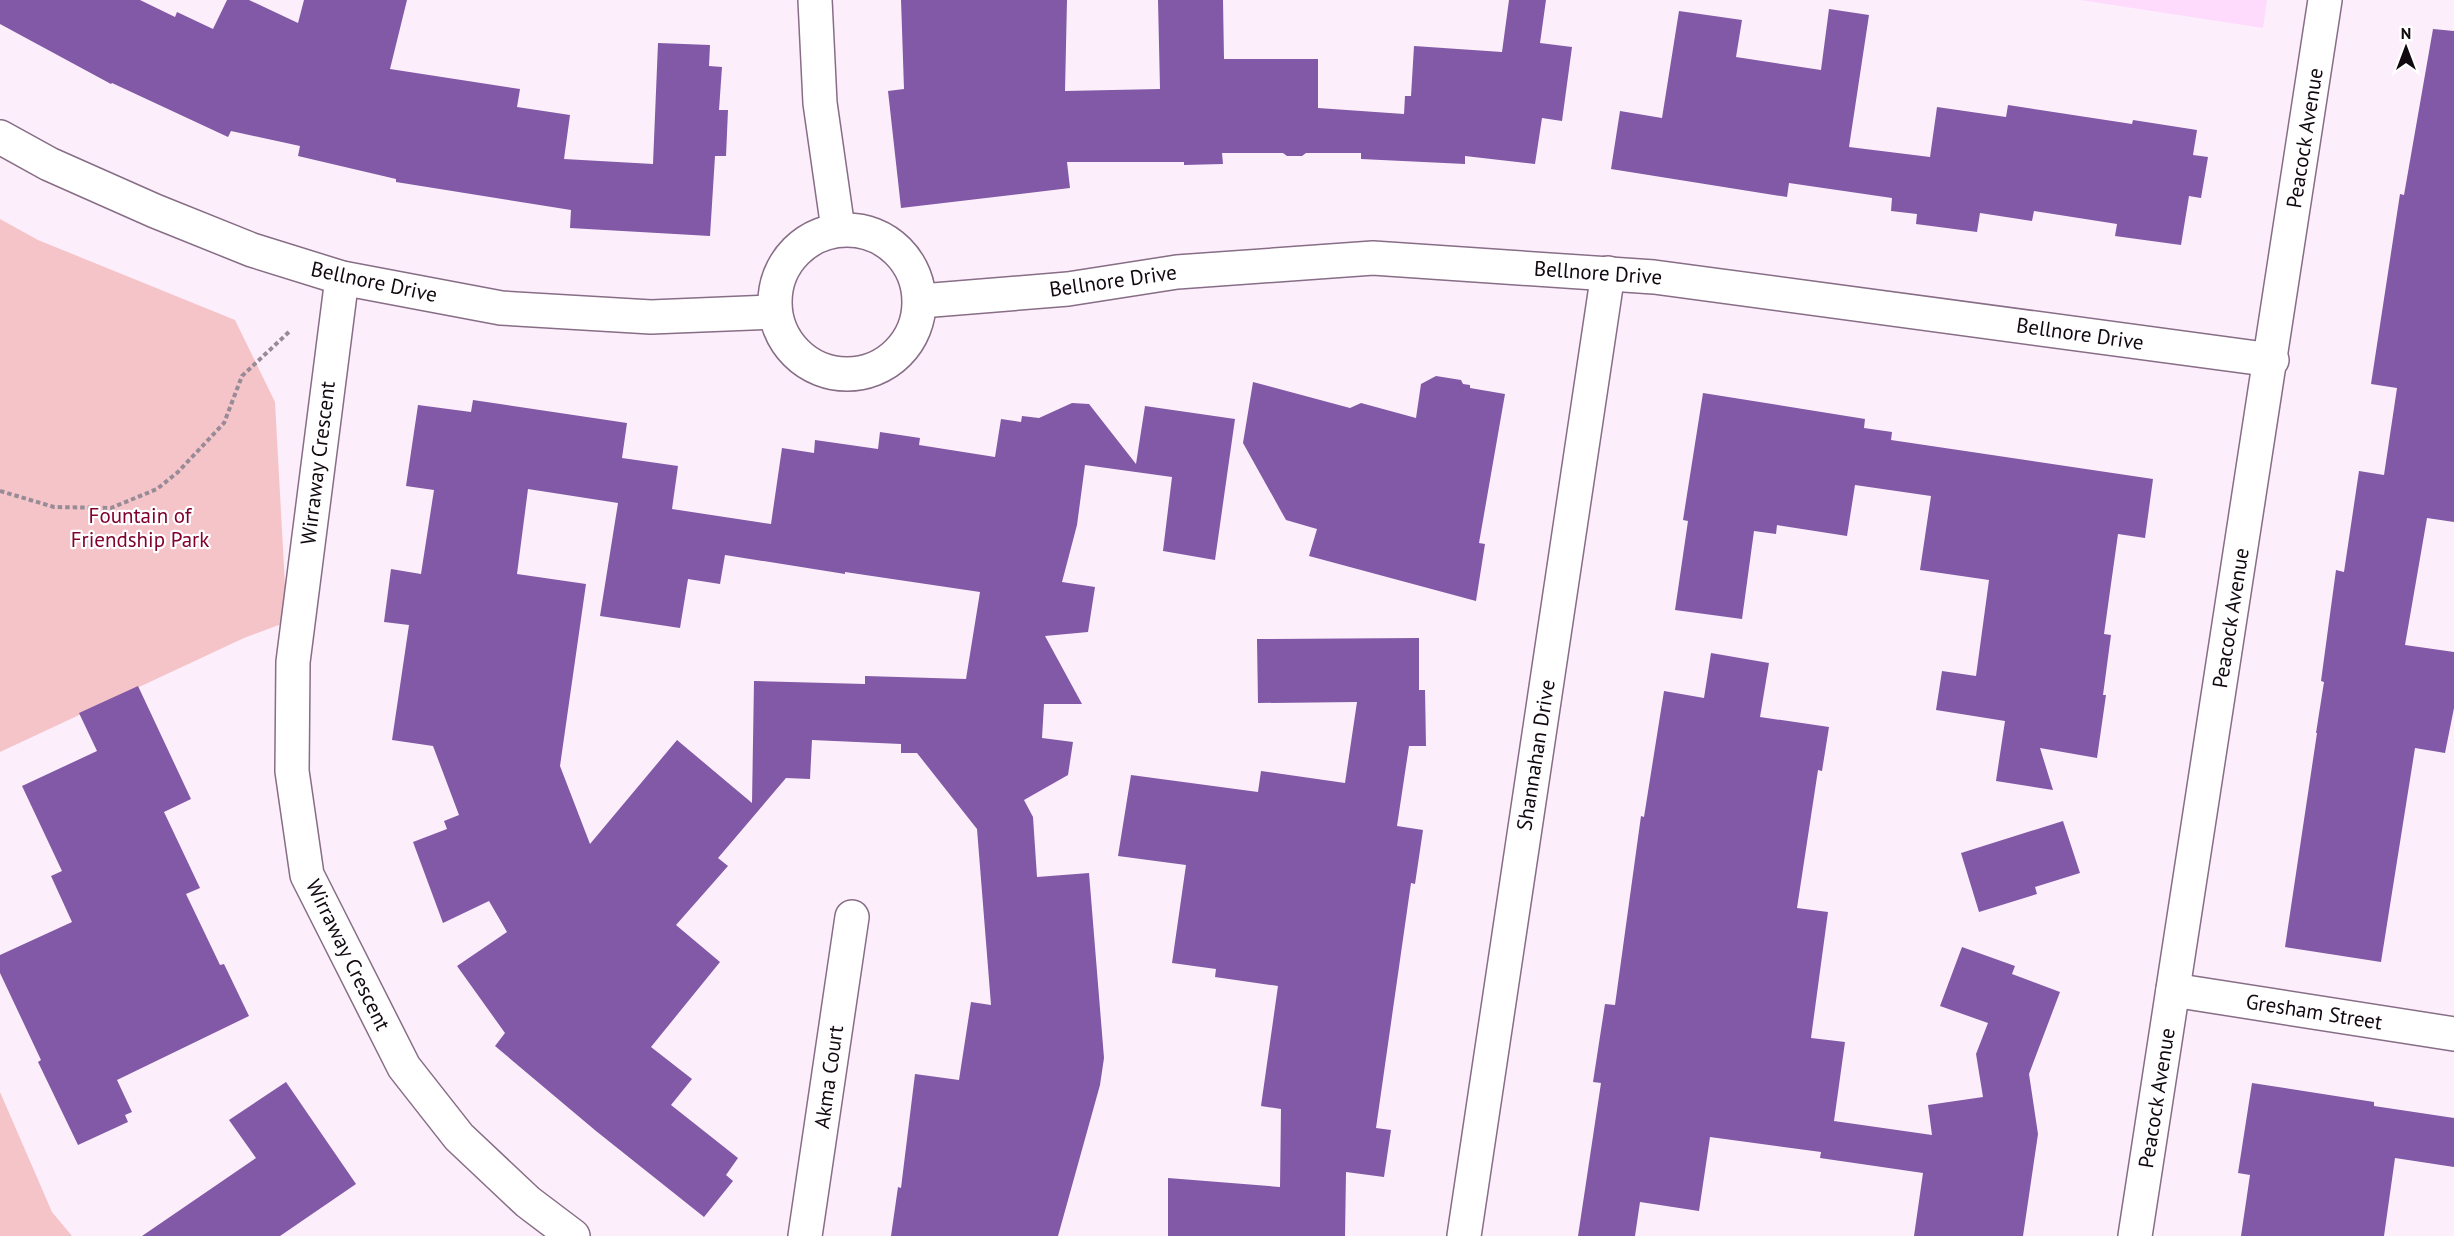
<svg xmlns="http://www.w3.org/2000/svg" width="2454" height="1236" viewBox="0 0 2454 1236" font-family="'PT Sans',sans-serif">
<rect width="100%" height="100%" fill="#fceffb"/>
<!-- built -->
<polygon fill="#fedbfc" points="2080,0 2267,0 2263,28"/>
<!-- green -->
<g fill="#f5c4c9">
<polygon points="0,219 38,240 235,320 275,402 287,622 244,638 0,752"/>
<polygon points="0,1092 52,1212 72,1236 0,1236"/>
</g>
<!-- building -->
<g fill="#8159a6" fill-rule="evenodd">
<polygon points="0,0 140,0 175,17 177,12 213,29 227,0 249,0 298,23 304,0 407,0 390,69 520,89 517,107 570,115 564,159 653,164 658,43 710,45 709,66 722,67 719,110 728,110 726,156 715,156 710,236 570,228 571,210 396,182 396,179 298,156 300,146 231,131 228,137 112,83 111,84 0,24"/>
<polygon points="901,0 1067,0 1065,91 1160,89 1158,0 1223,0 1224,59 1318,59 1318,108 1404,114 1405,96 1411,96 1414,46 1502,52 1509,0 1546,0 1540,43 1572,47 1562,121 1542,118 1535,164 1465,156 1465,164 1361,159 1361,153 1306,153 1302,156 1287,156 1283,153 1222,153 1223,164 1184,165 1184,162 1067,162 1070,188 901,208 888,91 904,89"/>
<polygon points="1829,9 1869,15 1849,147 1930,157 1937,107 2006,117 2008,105 2132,124 2133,120 2197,130 2193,155 2208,157 2201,198 2189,196 2181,245 2115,236 2117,224 2034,211 2032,221 1980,213 1977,232 1916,224 1917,214 1891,211 1892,198 1789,183 1787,197 1611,169 1620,111 1662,118 1679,11 1742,20 1736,57 1821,70"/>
<polygon points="2433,29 2454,31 2454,522 2427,518 2405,645 2454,652 2454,708 2445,753 2415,748 2381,962 2285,947 2317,733 2316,733 2324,682 2321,681 2336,570 2344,572 2359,471 2384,475 2397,388 2371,384 2400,194 2404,195"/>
<polygon points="1436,376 1461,380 1463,384 1470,385 1470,388 1505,394 1479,543 1485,544 1476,601 1309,556 1317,529 1286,520 1243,443 1253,382 1350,408 1361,403 1416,418 1421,384"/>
<polygon points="1703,393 1865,419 1864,428 1892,432 1891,440 2153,479 2145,538 2118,534 2104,634 2111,635 2103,695 2106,695 2097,758 2040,748 2053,790 1996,781 2005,721 1936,710 1942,671 1976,676 1989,580 1920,570 1931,496 1855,485 1847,536 1777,525 1776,534 1754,531 1742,619 1675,610 1688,521 1683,520"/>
<path d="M473,400L627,423L622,458L678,466L672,509L771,524L782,448L814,453L815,440L878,449L880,432L920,438L919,445L995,457L1001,419L1021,422L1022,416L1039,418L1072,403L1089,404L1136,464L1145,406L1235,419L1215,560L1163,551L1172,477L1085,465L1077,525L1062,582L1095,587L1088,632L1045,636L1082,704H1044L1042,738L1073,742L1068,775L1024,800L1033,817L1037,877L1089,873L1104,1058L1100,1085L1058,1236H891L898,1187L901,1188L915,1074L959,1080L971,1002L991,1005L977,829L917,753H901V744L812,740L810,779L786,778L718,858L728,866L676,925L720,962L651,1047L692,1079L671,1105L738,1158L726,1175L733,1181L704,1217L596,1131L495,1046L505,1033L457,966L507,932L489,901L443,923L413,842L447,829L444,821L459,815L433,746L392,740L409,625L384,622L391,569L421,574L434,490L406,486L418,405L471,412ZM528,489L618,503L600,616L680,628L688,579L720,584L725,555L845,574V572L980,592L966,679L865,676V684L754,681L752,803L677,740L590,844L560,766L586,584L517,574Z"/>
<polygon points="1419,638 1419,690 1425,690 1426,746 1409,746 1397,826 1423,830 1415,884 1411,883 1376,1128 1391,1130 1384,1177 1346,1172 1345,1236 1168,1236 1168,1178 1280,1187 1281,1109 1261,1106 1278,986 1215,977 1216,969 1172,963 1186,865 1118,856 1131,775 1258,792 1261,771 1345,783 1357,702 1258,703 1257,639"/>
<polygon points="1711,653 1769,663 1760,717 1829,727 1822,771 1818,770 1797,908 1828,912 1811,1038 1845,1042 1834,1121 1932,1135 1928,1105 1983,1097 1976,1054 1988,1023 1940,1006 1962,947 2015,966 2012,974 2060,992 2029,1074 2038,1134 2023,1236 1914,1236 1923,1173 1820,1158 1821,1152 1710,1137 1699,1211 1640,1202 1635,1236 1578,1236 1601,1083 1593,1082 1605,1004 1615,1005 1641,816 1644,817 1664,691 1704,698"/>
<polygon points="138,686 191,799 164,812 200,888 186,894 220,965 224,964 249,1016 117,1080 132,1112 125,1115 128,1122 78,1145 38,1062 41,1060 0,973 0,955 72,922 51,876 62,871 22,786 97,751 79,713"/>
<polygon points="2063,821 2080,873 2035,887 2037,894 1979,912 1961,853"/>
<polygon points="286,1082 356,1184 280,1236 142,1236 256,1158 229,1120"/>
<polygon points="2252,1083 2374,1102 2374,1106 2454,1118 2454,1167 2395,1158 2384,1236 2241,1236 2250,1175 2238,1173"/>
</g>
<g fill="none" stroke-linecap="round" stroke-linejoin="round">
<defs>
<g id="minor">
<polyline points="815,0 820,103 838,229"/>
<polyline points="0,137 49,164 155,211 252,250 342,278 501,308 651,317 773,312"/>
<circle cx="847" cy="302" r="72"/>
<polyline points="342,278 293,662 292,771 307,875 404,1067 459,1137 528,1202 573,1236"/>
<polyline points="921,301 1068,289 1177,272 1373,258 1654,277 2272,360"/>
<polyline points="2173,990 2454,1034"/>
<polyline points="805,1236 852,917"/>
<polyline points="1464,1236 1608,273"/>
<polyline points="2135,1236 2325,0"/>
</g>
</defs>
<!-- minor casing -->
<use href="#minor" stroke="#876d86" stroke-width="36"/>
<!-- path -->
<polyline stroke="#978b96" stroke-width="4" stroke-dasharray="4.5 3" stroke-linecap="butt" points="0,491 54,507 111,508 157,489 178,472 224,423 242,376 291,330"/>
<!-- minor -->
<use href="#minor" stroke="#fff" stroke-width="33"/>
</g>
<g text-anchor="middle" stroke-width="4.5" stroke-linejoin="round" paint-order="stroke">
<!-- street labels -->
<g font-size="21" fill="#110810" stroke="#fff">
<text transform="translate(2305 138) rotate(-81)" y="7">Peacock Avenue</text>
<text transform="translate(1598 273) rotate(4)" y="7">Bellnore Drive</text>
<text transform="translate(1113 281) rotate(-8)" y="7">Bellnore Drive</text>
<text transform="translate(374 282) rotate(12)" y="7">Bellnore Drive</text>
<text transform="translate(2080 334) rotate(8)" y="7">Bellnore Drive</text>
<text transform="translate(318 463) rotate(-83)" y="7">Wirraway Crescent</text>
<text transform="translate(2231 618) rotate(-81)" y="7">Peacock Avenue</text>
<text transform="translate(1536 755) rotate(-81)" y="7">Shannahan Drive</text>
<text transform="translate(348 955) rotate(64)" y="7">Wirraway Crescent</text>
<text transform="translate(2314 1012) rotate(9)" y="7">Gresham Street</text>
<text transform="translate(829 1077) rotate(-82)" y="7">Akma Court</text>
<text transform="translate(2157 1098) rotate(-81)" y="7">Peacock Avenue</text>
</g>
<!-- park labels -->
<g font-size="21" fill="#81022e" stroke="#fff">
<text x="140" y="523">Fountain of<tspan x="140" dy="24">Friendship Park</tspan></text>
</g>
</g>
<!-- north arrow -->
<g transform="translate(2406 48)" stroke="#ffffff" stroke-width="4.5" paint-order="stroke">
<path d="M0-4.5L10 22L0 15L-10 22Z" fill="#110810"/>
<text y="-9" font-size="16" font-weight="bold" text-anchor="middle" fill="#110810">N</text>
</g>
</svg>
